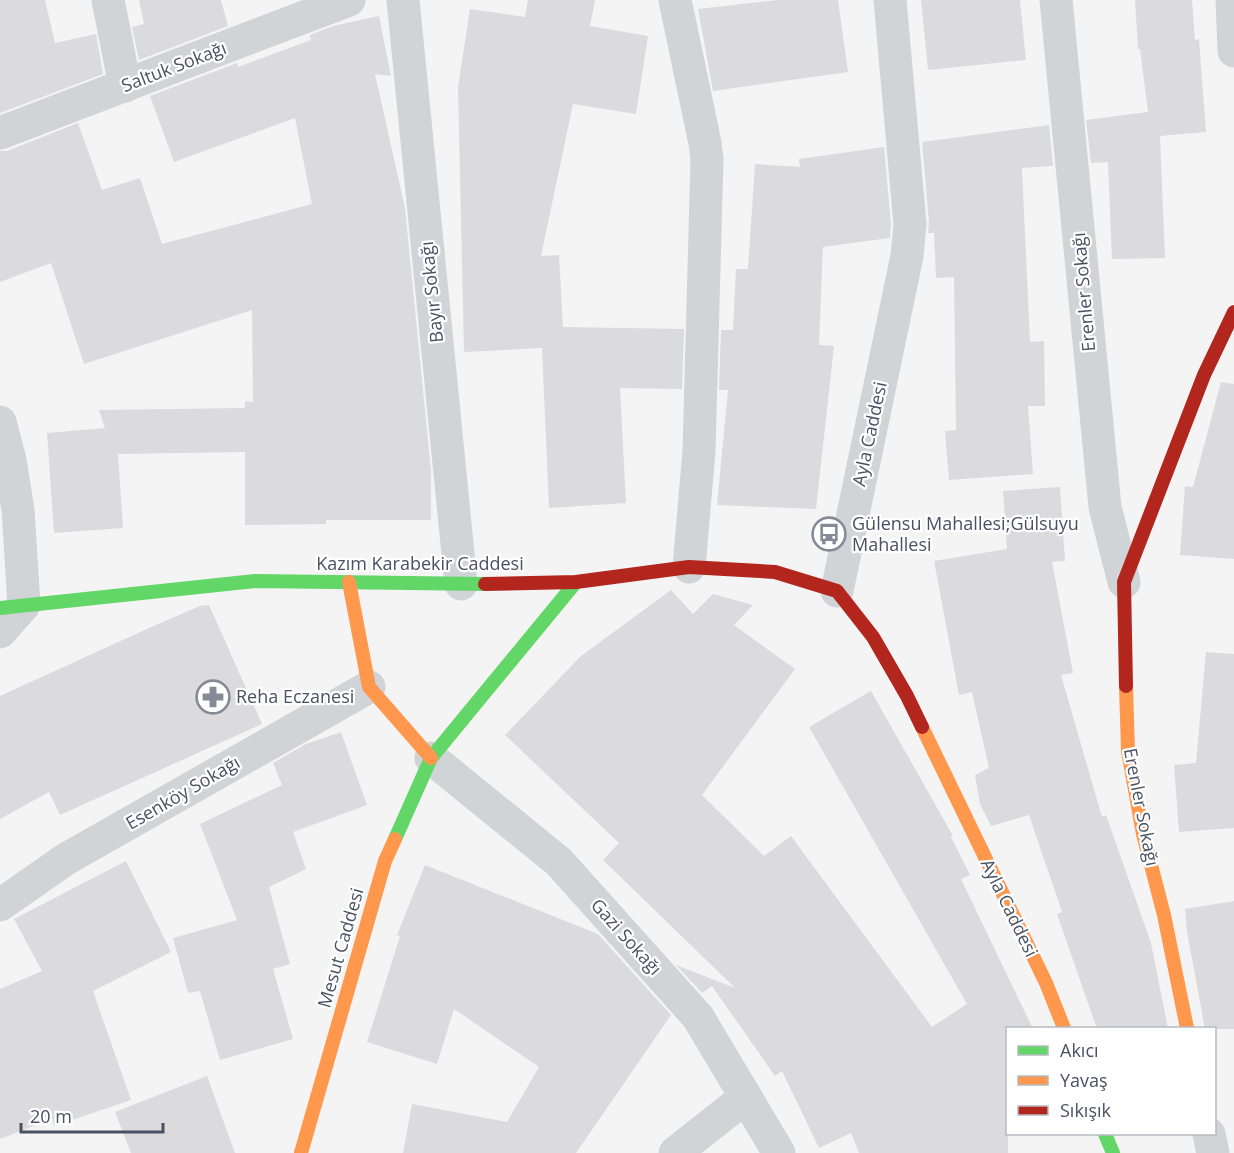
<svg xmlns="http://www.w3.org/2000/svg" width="1234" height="1153" viewBox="0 0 1234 1153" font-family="'Open Sans',sans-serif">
<rect width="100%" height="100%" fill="#f4f4f4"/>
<!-- building -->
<g fill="#dbdbde">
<polygon points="0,0 45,0 55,43 96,34 103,74 0,113"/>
<polygon points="139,0 221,0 228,26 139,60 132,27 144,24"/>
<polygon points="528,0 595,0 590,26 648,36 636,114 573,104 541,256 559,255 563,327 684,329 682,389 620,388 626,503 549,508 542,348 464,352 458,87 470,9 525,17"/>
<polygon points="778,0 838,0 848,72 713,91 698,9"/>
<polygon points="921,0 1020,0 1026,60 928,70"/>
<polygon points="1135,0 1192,0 1195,40 1199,39 1206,132 1160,136 1165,258 1112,259 1108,162 1091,163 1086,120 1148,112 1140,49 1138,49"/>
<polygon points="379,16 391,76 375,74 405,208 431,471 431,520 326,520 326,524 245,525 245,452 118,454 123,528 54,533 47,433 105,428 99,410 245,408 245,401 253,402 252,310 84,364 51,263 0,282 0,151 7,151 78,123 102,190 140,178 162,244 312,204 295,118 174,162 150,96 237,63 238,67 311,40 310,35 333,26"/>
<polygon points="1049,125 1053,166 1022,168 1030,342 1044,341 1045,406 1028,406 1033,474 949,480 945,431 956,430 954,277 936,278 934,233 928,233 929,222 922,142"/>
<polygon points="884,147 891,224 890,238 823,247 819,345 834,346 816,509 717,505 728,390 719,390 721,330 733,330 736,269 748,269 755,164 800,167 799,159"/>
<polygon points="1221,382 1234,384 1234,559 1180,555 1185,486 1193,487"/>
<polygon points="1060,487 1065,561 1052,562 1073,673 1061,675 1102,817 1106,815 1151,943 1168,1029 1097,1029 1057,914 1062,912 1029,815 991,826 980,804 975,775 989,768 972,692 959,695 934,561 1007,549 1003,491"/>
<polygon points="671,590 693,614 713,594 753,605 734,625 795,669 702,795 764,856 791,836 932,1027 967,1004 809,727 871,691 953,836 951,837 970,875 961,879 1033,1029 1008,1029 1008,1153 859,1153 851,1133 819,1148 782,1071 775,1076 712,986 702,993 676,965 735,988 603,860 619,843 505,735 581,656"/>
<polygon points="209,605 262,724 60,815 49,792 0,819 0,696 149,628 200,606"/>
<polygon points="1206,652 1234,654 1234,828 1179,832 1174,765 1196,763"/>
<polygon points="341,732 367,805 293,832 306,869 269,887 290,964 273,969 293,1039 220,1060 200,991 188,993 173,938 237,920 200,824 282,785 273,763 306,744"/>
<polygon points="126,861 171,952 93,991 131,1100 54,1126 52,1119 0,1139 0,989 42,971 14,919"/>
<polygon points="425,865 598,934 671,1015 576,1153 403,1153 412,1104 507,1122 539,1067 454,1009 437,1064 367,1042 400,936 397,935"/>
<polygon points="1234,901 1234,1029 1205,1029 1187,932 1185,909"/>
<polygon points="207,1076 235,1153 131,1153 115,1112"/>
</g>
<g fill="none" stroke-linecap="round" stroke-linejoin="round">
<!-- street -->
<g stroke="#d1d4d7" stroke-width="33">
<polyline points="108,0 125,86"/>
<polyline points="403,0 461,584"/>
<polyline points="675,0 705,143 707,159 699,451 689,567"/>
<polyline points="1056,0 1105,507 1124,582"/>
<polyline points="1232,0 1234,51"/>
<polyline points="0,133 349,0"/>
<polyline points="0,422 10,460 18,510 24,605 0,632"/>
<polyline points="837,591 907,256 910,224 890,0"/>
<polyline points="431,758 559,862 698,1017 779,1153"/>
<polyline points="0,905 66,859 369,687"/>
<polyline points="1209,1134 1213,1153"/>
<polyline points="675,1153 746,1097"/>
</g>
<!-- fast -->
<g stroke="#63d668" stroke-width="14">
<polyline points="0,608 255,581 485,584"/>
<polyline points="395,839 431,758 576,582"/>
<polyline points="1105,1134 1113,1153"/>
</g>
<!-- slow -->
<g stroke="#ff974d" stroke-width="14">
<polyline points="349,582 369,687 431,758"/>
<polyline points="1126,686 1128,751 1143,834 1164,915 1187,1028"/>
<polyline points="922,727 1046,983 1064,1028"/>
<polyline points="301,1153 385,861 395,839"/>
</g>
<!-- jam -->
<g stroke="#b3261e" stroke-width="14">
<polyline points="485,584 576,582 689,567 775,572 837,591 873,637 907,696 922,727"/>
<polyline points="1126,686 1124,582 1204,375 1234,312"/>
</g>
</g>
<!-- icons -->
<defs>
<symbol id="bus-ring" viewBox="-11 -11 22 22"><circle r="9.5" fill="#fff" stroke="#848b96" stroke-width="1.5"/><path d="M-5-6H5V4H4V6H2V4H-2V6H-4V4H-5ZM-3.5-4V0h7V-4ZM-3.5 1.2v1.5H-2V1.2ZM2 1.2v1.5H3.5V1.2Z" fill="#848b96"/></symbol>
<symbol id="pharmacy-ring" viewBox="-11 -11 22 22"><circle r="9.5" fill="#fff" stroke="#848b96" stroke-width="1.5"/><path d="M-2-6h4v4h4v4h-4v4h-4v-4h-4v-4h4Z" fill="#848b96"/></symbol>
</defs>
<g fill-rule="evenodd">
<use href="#bus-ring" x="810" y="515" width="38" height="38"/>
<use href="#pharmacy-ring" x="194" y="678" width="38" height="38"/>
</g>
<g text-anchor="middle" stroke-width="4.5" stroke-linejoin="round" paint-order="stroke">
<!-- street labels -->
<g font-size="18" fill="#485263" stroke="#fff">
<text transform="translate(174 67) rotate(-21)" y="6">Saltuk Sokağı</text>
<text transform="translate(432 292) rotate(-96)" y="6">Bayır Sokağı</text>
<text transform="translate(1084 292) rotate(-95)" y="6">Erenler Sokağı</text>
<text transform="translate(870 434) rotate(-78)" y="6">Ayla Caddesi</text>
<text x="420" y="570">Kazım Karabekir Caddesi</text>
<text transform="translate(183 793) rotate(-30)" y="6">Esenköy Sokağı</text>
<text transform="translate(1141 807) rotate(79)" y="6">Erenler Sokağı</text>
<text transform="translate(1009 908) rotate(64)" y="6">Ayla Caddesi</text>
<text transform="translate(626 937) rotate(48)" y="6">Gazi Sokağı</text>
<text transform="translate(341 948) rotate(-74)" y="6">Mesut Caddesi</text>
</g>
<!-- poi labels -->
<g font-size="18" fill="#485263" stroke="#fff" text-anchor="start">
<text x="852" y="530">Gülensu Mahallesi;Gülsuyu<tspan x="852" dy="21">Mahallesi</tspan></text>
<text x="236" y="703">Reha Eczanesi</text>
</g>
</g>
<!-- legend -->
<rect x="1006" y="1027" width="210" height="108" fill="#ffffff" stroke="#b6bac1" stroke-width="1.5"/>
<rect x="1018" y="1046" width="30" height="9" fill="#63d668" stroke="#b6bac1" stroke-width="1.5"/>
<text x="1060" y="1057" font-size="18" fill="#485263">Akıcı</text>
<rect x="1018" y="1076" width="30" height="9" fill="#ff974d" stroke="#b6bac1" stroke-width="1.5"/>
<text x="1060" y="1087" font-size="18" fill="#485263">Yavaş</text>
<rect x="1018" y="1106" width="30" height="9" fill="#b3261e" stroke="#b6bac1" stroke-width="1.5"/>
<text x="1060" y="1117" font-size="18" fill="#485263">Sıkışık</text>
<!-- scale -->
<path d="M21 1123v9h142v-9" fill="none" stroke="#485263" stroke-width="3"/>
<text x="30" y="1123" font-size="18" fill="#485263" stroke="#ffffff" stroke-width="4.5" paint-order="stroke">20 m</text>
</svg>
